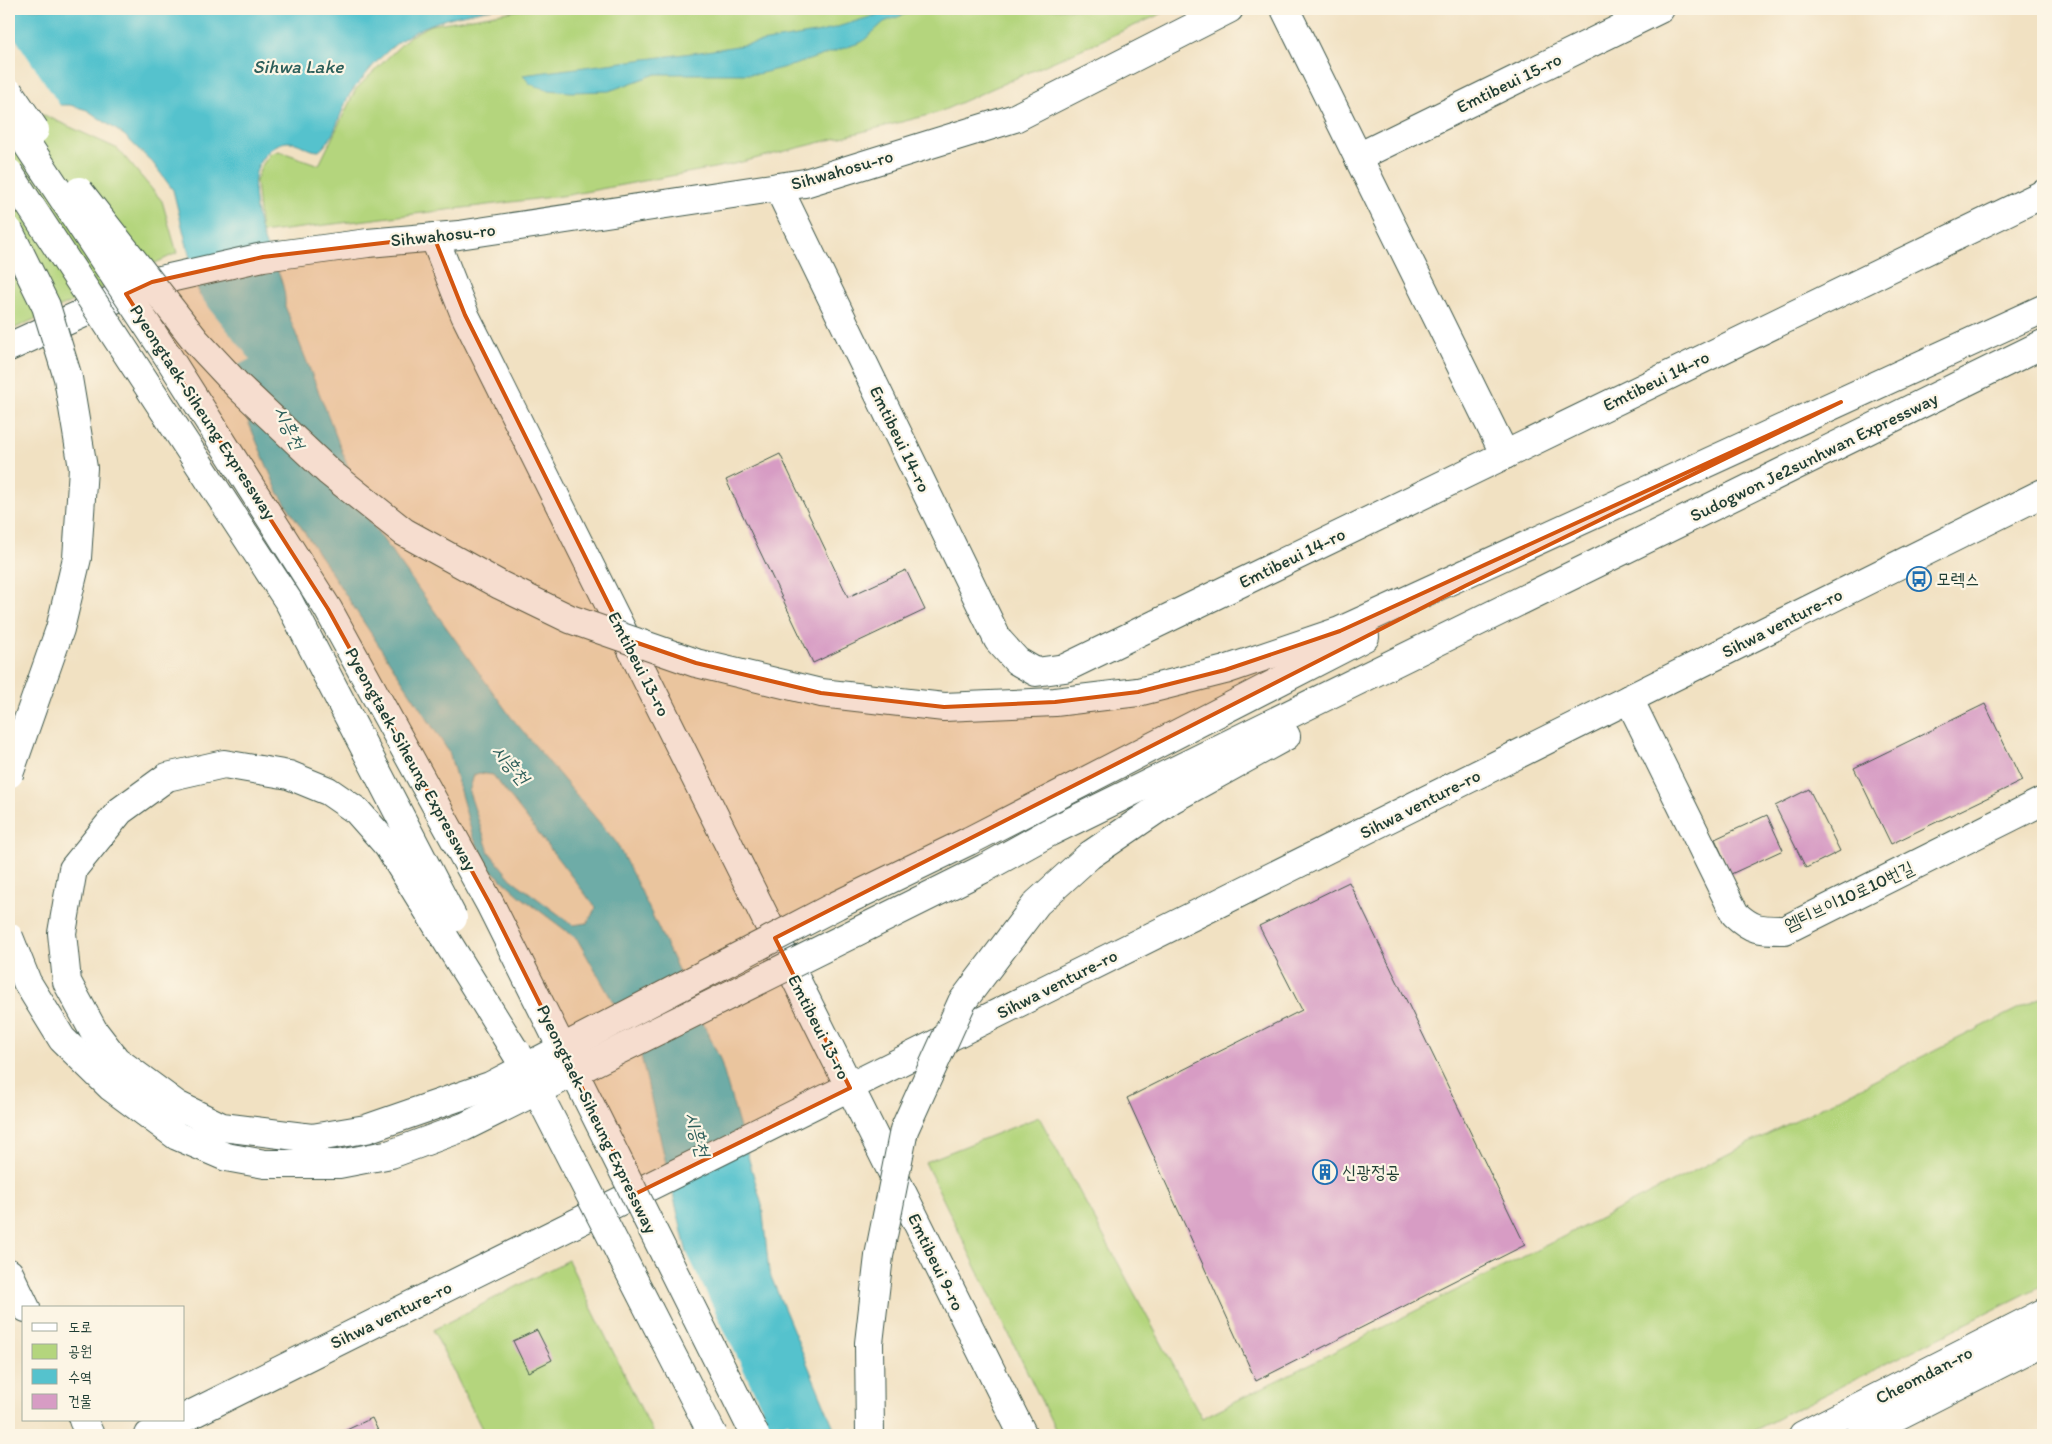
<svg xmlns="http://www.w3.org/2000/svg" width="2052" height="1444" viewBox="0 0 2052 1444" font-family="Itim,'Poor Story',sans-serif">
<rect width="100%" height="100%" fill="#fcf5e5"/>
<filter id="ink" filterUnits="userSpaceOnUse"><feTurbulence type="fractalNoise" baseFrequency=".02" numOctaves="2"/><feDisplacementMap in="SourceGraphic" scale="10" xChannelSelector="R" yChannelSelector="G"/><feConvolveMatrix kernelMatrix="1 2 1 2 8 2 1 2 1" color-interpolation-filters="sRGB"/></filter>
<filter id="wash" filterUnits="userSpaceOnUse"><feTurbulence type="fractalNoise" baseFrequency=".0096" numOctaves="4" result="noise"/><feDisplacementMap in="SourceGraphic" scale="20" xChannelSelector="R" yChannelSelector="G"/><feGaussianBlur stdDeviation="1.12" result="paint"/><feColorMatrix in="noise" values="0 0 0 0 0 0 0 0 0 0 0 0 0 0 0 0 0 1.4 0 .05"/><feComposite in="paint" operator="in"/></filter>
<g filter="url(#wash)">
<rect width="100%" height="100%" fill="#f1e1c2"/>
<!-- green -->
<g fill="#b4d57d" stroke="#6a8958">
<polygon points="526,9 1172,9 937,113 730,165 568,195 261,233 256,181 261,167 270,154 279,151 319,165 356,89 410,36 431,25"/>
<polygon points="44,115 118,149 162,201 177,253 9,331 9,130"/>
<polygon points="2043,996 2043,1285 1745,1435 1058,1435 925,1162 1039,1117 1202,1418"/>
<polygon points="568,1260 654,1435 485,1435 433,1330"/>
</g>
<!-- water -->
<g fill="#55c2cd" stroke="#3a8080" fill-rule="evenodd">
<path d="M9,9H493C439,18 403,28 367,73C362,80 355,86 350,94C339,112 337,137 319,151C307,151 299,141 287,142C277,143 270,149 264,156C248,174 255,212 262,234C269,258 287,280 285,306L369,520L511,717L616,842L640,889L720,1059L762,1205L769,1272L837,1435H754L708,1344L639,1047L577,939L520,896L489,868L473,837L449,752L278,492L206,322L173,190L153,163L124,135L87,110L70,105H39L9,113ZM479,773L493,775L596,908L587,923L573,925L511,879L489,852L469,792L474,775Z"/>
<polygon points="896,9 919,9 884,22 862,42 794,65 758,74 656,74 609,91 571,92 548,90 530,84 523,75 707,51 821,32"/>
</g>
<!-- pier -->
<g fill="#f1e1c2">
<polygon points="9,29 61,107 39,107 9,116"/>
<polygon points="195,290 250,359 224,372 203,323"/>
<polygon points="682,1243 772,1429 788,1422 795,1435 751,1435 705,1345"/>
</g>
<g id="blocks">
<!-- building -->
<g fill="#d79cc4">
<polygon points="780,454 848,597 906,570 925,610 813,663 726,480"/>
<polygon points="1985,704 2022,781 1891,844 1854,768"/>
<polygon points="1809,789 1840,851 1806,868 1775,806"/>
<polygon points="1767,815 1783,850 1731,874 1715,839"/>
<polygon points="1349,882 1525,1245 1256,1381 1127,1098 1302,1010 1259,926"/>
<polygon points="537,1330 552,1360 528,1372 513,1341"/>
<polygon points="372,1418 380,1435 336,1435"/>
</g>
</g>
</g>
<g filter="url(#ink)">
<use href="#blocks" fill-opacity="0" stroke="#3e5649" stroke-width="1"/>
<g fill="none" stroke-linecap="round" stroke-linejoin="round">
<defs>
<g id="minor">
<polyline points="1285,9 1505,455"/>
<polyline points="1358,157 1660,9"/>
<polyline points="778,187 998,640 1017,661 1036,672 1065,668 2043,194"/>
<polyline points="434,237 465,315 1023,1435"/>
<path d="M1629,699L1735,914C1753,931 1761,930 1785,930L2043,801"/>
<polyline points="9,1273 26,1308"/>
<polyline points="184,1418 2043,493"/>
<polyline points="83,1420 90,1435"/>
<polyline points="149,1435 179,1420"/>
</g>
<g id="major">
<polyline points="9,347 152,282 263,257 368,243 459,235 805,183 1015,118 1229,9"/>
<polyline points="1803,1435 2043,1313"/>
<polyline points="1860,1435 2043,1342"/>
</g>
<g id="highway">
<polyline points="1138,692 1225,670 1340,631 2043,309"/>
<polyline points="969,841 1365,637"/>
<polyline points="1090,855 1172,799 1286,736"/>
<polyline points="985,868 1050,832 2043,344"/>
</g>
</defs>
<!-- minor casing -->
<use href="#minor" stroke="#3e5649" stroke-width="30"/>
<!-- major casing -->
<use href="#major" stroke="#3e5649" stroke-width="30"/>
<!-- highway casing -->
<use href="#highway" stroke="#3e5649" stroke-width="30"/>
<!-- minor -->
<use href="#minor" stroke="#fff" stroke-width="28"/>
<!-- major -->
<use href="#major" stroke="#fff" stroke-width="28"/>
<!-- highway -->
<use href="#highway" stroke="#fff" stroke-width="28"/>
<defs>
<g id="highway-bridge">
<polyline points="9,92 35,130"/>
<polyline points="9,117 167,355 328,609 490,904 755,1435"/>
<polyline points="9,173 289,602 453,918"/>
<polyline points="79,191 196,341 238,386 329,472 404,532 500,585 570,619 696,663 821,693 944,707 1055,702 1138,692"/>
<polyline points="9,231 46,306 68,378 83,468 77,558 60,629 9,774"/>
<polyline points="9,937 27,982 62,1039 111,1087 177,1136 226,1157 265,1164 339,1164 391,1154 464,1127 985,868"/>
<polyline points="517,1052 713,1435"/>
<polyline points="521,1061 388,846 357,811 328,791 289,775 224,764 167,777 120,811 73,869 62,933 67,982 93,1030 116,1060 177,1105 222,1127 312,1138 366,1129 490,1086 837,905 969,841"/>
<polyline points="870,1435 869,1343 879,1256 904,1130 962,1002 1037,903 1090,855"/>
</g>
</defs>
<!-- highway-bridge casing -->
<use href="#highway-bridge" stroke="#3e5649" stroke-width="30" stroke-linecap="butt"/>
<!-- highway-bridge -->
<use href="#highway-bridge" stroke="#fff" stroke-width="28"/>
</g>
</g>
<!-- marked area -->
<path fill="#d45610" fill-opacity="0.2" stroke="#d45610" stroke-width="4" stroke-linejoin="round" d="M434,237L465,315L626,639L696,663L821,693L944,707L1055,702L1138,692L1225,670L1340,631L1841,402L1465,586L775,938L850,1088L635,1194L490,904L328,609L126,294L152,282L263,257Z"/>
<!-- icons -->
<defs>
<symbol id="bus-ring" viewBox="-11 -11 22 22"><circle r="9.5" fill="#fcf5e5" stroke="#1f6fb2" stroke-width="1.5"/><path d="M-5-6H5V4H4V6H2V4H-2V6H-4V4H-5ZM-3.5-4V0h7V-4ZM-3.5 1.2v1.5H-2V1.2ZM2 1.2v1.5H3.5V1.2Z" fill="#1f6fb2"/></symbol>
<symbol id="building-ring" viewBox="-11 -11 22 22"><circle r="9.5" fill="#fcf5e5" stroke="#1f6fb2" stroke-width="1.5"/><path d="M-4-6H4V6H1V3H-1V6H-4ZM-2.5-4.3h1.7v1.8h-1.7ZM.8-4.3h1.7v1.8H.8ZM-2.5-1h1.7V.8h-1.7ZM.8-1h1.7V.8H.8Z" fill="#1f6fb2"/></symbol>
</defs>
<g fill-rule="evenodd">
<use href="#bus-ring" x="1905" y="565" width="28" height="28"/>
<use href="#building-ring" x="1311" y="1158" width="28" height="28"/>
</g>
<g text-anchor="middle" stroke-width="4.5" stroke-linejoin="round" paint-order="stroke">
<!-- street labels -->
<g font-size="18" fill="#1f3d34" stroke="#fcf5e5">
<text transform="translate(1509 83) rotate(-26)" y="6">Emtibeui 15-ro</text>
<text transform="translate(842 170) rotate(-16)" y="6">Sihwahosu-ro</text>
<text transform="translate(443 235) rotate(-6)" y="6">Sihwahosu-ro</text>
<text transform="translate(1656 381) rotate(-26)" y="6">Emtibeui 14-ro</text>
<text transform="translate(203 412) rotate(57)" y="6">Pyeongtaek-Siheung Expressway</text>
<text transform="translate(900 439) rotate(64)" y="6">Emtibeui 14-ro</text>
<text transform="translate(1814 457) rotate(-26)" y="6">Sudogwon Je2sunhwan Expressway</text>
<text transform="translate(1292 558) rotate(-26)" y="6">Emtibeui 14-ro</text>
<text transform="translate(1782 623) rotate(-27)" y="6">Sihwa venture-ro</text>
<text transform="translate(639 664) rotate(63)" y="6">Emtibeui 13-ro</text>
<text transform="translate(411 759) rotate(61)" y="6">Pyeongtaek-Siheung Expressway</text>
<text transform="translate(1420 804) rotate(-27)" y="6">Sihwa venture-ro</text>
<text transform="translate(1849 896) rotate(-25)" y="6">엠티브이10로10번길</text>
<text transform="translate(1057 984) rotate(-27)" y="6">Sihwa venture-ro</text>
<text transform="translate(819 1027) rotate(63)" y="6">Emtibeui 13-ro</text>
<text transform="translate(597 1119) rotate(64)" y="6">Pyeongtaek-Siheung Expressway</text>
<text transform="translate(936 1262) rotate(64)" y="6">Emtibeui 9-ro</text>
<text transform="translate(391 1315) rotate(-26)" y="6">Sihwa venture-ro</text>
<text transform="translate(1924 1375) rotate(-27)" y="6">Cheomdan-ro</text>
</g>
<!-- poi labels -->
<g font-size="18" fill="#1f3d34" stroke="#fcf5e5" text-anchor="start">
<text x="1936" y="585">모렉스</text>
<text x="1342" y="1178">신광정공</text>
</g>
<!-- water labels -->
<g font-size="19" font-style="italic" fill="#2c5e5a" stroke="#fcf5e5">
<text x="298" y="73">Sihwa Lake</text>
<text transform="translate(290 427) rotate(64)" y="7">시흥천</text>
<text transform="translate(511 764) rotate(49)" y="7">시흥천</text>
<text transform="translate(698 1134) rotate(74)" y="7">시흥천</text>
</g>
</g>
<!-- margin -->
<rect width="2052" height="1444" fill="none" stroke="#fcf5e5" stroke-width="30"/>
<!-- legend -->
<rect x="22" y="1306" width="162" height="115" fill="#fcf5e5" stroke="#a4ab9e"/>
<rect x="32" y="1323" width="25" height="8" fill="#ffffff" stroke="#a4ab9e"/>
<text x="68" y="1332" font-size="15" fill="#1f3d34">도로</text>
<rect x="32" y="1344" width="25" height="15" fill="#b4d57d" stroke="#a4ab9e"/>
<text x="68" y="1356" font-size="15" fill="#1f3d34">공원</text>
<rect x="32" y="1369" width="25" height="15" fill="#55c2cd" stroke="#a4ab9e"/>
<text x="68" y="1382" font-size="15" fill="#1f3d34">수역</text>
<rect x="32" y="1394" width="25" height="15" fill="#d79cc4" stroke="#a4ab9e"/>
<text x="68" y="1406" font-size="15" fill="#1f3d34">건물</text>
</svg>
